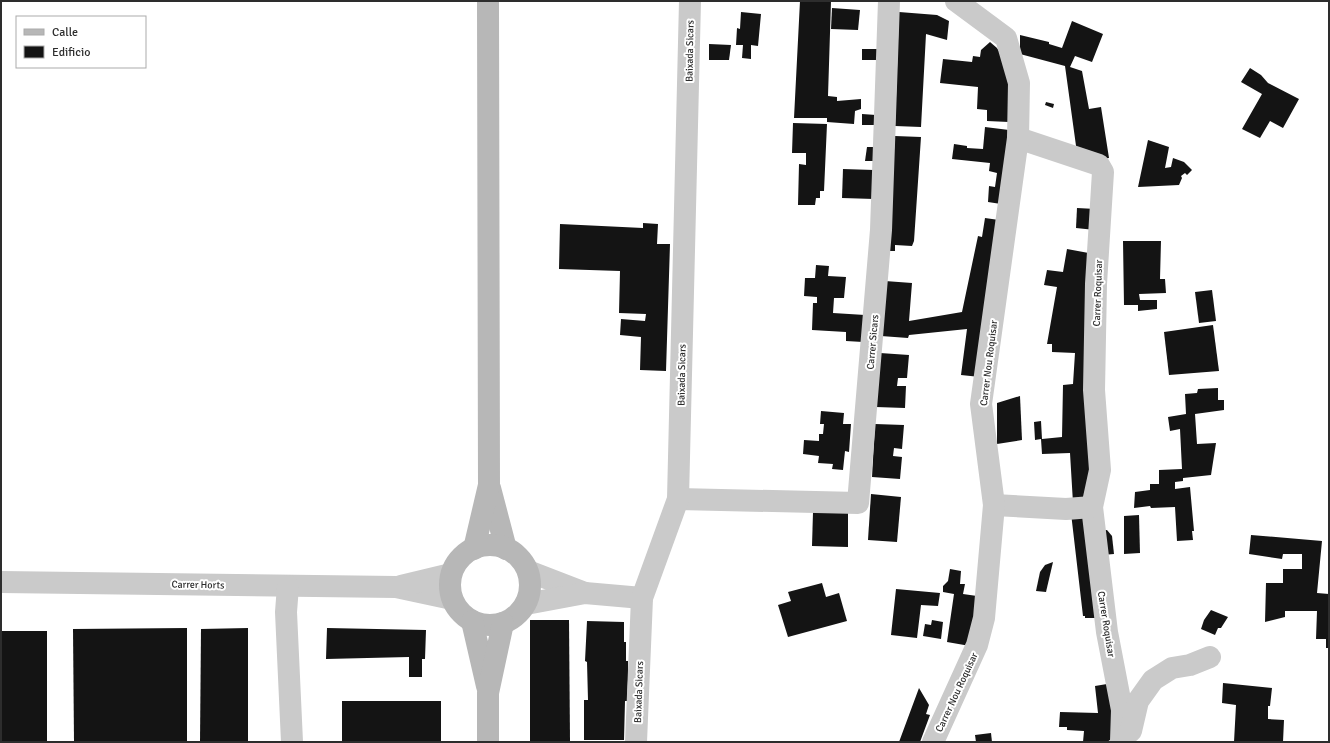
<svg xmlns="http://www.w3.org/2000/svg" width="1330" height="743" viewBox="0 0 1330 743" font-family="Signika,sans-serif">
<rect width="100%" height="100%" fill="#fff"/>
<!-- building -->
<g fill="#141414">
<polygon points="800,1 831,1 828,96 837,97 837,101 861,99 861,109 855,111 854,124 827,122 827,118 794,118"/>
<polygon points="832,8 860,10 858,30 831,29"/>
<polygon points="741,12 761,14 758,46 751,45 751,59 742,58 743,45 736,45 737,28 740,29"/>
<polygon points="899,12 937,15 949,21 947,40 926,34 921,127 895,126"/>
<polygon points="1072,21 1103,34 1092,62 1075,56 1070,67 1082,71 1089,109 1101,107 1109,158 1096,160 1077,153 1065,66 1020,54 1020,35 1049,42 1049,44 1062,48"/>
<polygon points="990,42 997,48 1005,61 1008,72 1009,122 987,121 987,110 977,109 978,87 940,83 943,59 972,62 973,56 980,57 981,50"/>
<polygon points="709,44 731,45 729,60 709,60"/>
<polygon points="862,49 880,49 879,60 862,60"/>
<polygon points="1250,68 1261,75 1268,83 1299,99 1283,128 1270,121 1260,138 1242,129 1262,94 1241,82"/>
<polygon points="1046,102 1054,104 1053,108 1045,105"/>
<polygon points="862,114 876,115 875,125 862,125"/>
<polygon points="793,123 827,124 824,191 820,191 820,198 816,198 815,205 798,205 799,164 806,165 806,153 792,153"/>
<polygon points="985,127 1009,130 1001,204 988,202 989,186 995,187 997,173 989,171 990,163 952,159 954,144 967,146 967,148 983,149"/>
<polygon points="895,136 921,137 914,241 912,246 895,245 895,251 887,251"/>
<polygon points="1148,140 1169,147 1165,168 1171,167 1173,158 1184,162 1192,170 1187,175 1185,173 1181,176 1182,178 1179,185 1138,187"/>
<polygon points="867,147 876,147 875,161 865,161"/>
<polygon points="843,169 874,170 874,199 842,198"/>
<polygon points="1077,208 1096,209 1095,230 1076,228"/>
<polygon points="985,218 999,220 980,377 961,375 967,329 909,335 908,338 881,336 885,281 912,283 909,321 962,312 978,236 982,237"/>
<polygon points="643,223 658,224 657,244 670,244 666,371 640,370 641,337 620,335 621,319 645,321 646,314 619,313 620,271 559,269 560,224 643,228"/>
<polygon points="1123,241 1161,241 1160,279 1165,279 1166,293 1139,294 1140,300 1157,300 1157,309 1138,311 1138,305 1124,305"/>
<polygon points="1067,249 1094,254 1090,501 1073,503 1070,453 1042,454 1041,439 1035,440 1034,422 1041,421 1042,439 1062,437 1063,385 1073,384 1075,353 1052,352 1052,344 1047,344 1057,287 1044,285 1047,270 1063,272"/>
<polygon points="816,265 829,266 828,276 846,277 844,298 834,298 833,313 865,315 863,342 846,341 846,332 812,330 813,303 817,303 817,297 804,296 805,278 815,278"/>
<polygon points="1212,290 1216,321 1199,323 1195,292"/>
<polygon points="1213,325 1219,371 1169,375 1164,332"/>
<polygon points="880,353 909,355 907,378 898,378 897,386 906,386 905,408 876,407"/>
<polygon points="1218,388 1218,400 1224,400 1224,410 1195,414 1197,444 1216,443 1211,475 1183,478 1183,481 1175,482 1175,489 1190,487 1194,531 1192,531 1193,540 1177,541 1175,507 1151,508 1150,506 1134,508 1135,492 1150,490 1150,484 1159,484 1159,470 1182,469 1180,429 1170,431 1168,417 1186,414 1185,394 1197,393 1198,389"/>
<polygon points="1020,396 1022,440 997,444 997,403"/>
<polygon points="821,411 844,413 843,424 851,424 849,452 845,451 843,470 832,469 833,464 818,463 819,456 803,454 804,440 819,441 819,434 823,434 824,424 820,424"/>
<polygon points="875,424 904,425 902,449 894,448 893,456 902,457 900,479 872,477"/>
<polygon points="871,494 901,497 897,542 868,540"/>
<polygon points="813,512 848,512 848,547 812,546"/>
<polygon points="1086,512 1100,618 1085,618 1085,616 1083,616 1071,513"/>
<polygon points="1139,515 1140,553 1124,554 1124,516"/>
<polygon points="1107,530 1112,536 1114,554 1102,555 1098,531"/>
<polygon points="1251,535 1322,541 1317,593 1329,594 1329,648 1326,648 1326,639 1316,639 1317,611 1285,611 1285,617 1265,622 1266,583 1283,583 1283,569 1302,569 1302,554 1283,554 1282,559 1249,554"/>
<polygon points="1053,562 1046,592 1036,591 1040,572 1045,565"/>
<polygon points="950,569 961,571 960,584 965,584 963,594 977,596 970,646 947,642 954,594 943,592 943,586 948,581"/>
<polygon points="822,583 826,597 839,593 847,621 788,637 778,605 791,601 788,592"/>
<polygon points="896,589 940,593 938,606 921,605 917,638 891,635"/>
<polygon points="1211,610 1228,617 1221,628 1218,628 1215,635 1201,629 1204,620"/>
<polygon points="530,620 569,620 570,741 530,742"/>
<polygon points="932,620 943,622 941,639 923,636 925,624 931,625"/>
<polygon points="587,621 624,622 624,642 626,642 626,661 628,661 628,680 627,701 625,701 624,740 584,740 584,700 588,700 587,662 585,661"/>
<polygon points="187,628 187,742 74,742 73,629"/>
<polygon points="248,628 248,742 200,742 201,629"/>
<polygon points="327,628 426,630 425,659 422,659 422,677 409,677 409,657 326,659"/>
<rect x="1" y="631" width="46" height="111"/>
<polygon points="1223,683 1272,688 1270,706 1268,706 1268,719 1284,720 1283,742 1234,742 1236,705 1222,703"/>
<polygon points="1107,684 1115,714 1113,738 1107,742 1083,742 1084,731 1067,730 1067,727 1059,727 1060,712 1098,713 1095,686"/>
<polygon points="919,688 929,705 926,714 930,715 920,742 899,742"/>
<rect x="342" y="701" width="99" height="41"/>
<polygon points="991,733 992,742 976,742 975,735"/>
</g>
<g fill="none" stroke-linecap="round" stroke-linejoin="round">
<!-- street -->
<g stroke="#cacaca" stroke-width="22">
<polyline points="1018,138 1099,165 1103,172 1096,284 1094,390 1100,470 1092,507 1107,632 1122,710 1121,741"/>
<polyline points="678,499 858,503 881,230 889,1"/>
<polyline points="994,505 1066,509 1092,507"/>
<polyline points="528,571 585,593"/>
<polyline points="1,582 396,587 452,599"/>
<polyline points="288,586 286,612 292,742"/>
<polyline points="401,586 451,574"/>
<polyline points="526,604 585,593 642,598"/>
<polyline points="1128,733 1131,731 1138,701 1153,680 1172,668 1190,665 1210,657"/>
<polyline points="636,742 642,598 678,499 690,1"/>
<polyline points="933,742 977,645 984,618 994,505 981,404 1018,138 1019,83 1006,38 956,1"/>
</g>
<!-- secondary -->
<g stroke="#b7b7b7" stroke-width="22">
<polyline points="490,488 506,549"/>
<circle cx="490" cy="585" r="40"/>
<polyline points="474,549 489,485 488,1"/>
<polyline points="472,621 487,686"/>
<polyline points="488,742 488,693 503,623"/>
</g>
</g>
<g text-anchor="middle" stroke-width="4" stroke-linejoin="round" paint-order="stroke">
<!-- street labels -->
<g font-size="10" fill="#2d2d2d" stroke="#fff">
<text transform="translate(689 51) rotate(-89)" y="4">Baixada Sicars</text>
<text transform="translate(1097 293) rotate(-88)" y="4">Carrer Roquisar</text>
<text transform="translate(872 342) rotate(-85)" y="4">Carrer Sicars</text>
<text transform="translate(988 363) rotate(-83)" y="4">Carrer Nou Roquisar</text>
<text transform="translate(681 375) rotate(-89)" y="4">Baixada Sicars</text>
<text transform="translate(198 584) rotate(1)" y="4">Carrer Horts</text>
<text transform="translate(1107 624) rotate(81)" y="4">Carrer Roquisar</text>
<text transform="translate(638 692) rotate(-88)" y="4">Baixada Sicars</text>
<text transform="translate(956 692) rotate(-65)" y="4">Carrer Nou Roquisar</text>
</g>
</g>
<!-- border -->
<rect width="1330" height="743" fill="none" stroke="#2d2d2d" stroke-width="4"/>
<!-- legend -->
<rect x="16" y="16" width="130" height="52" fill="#ffffff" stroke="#ababab"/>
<rect x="24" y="29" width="20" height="6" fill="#b7b7b7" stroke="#ababab"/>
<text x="52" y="36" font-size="12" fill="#2d2d2d">Calle</text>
<rect x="24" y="46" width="20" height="12" fill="#141414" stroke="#ababab"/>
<text x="52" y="56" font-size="12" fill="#2d2d2d">Edificio</text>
</svg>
